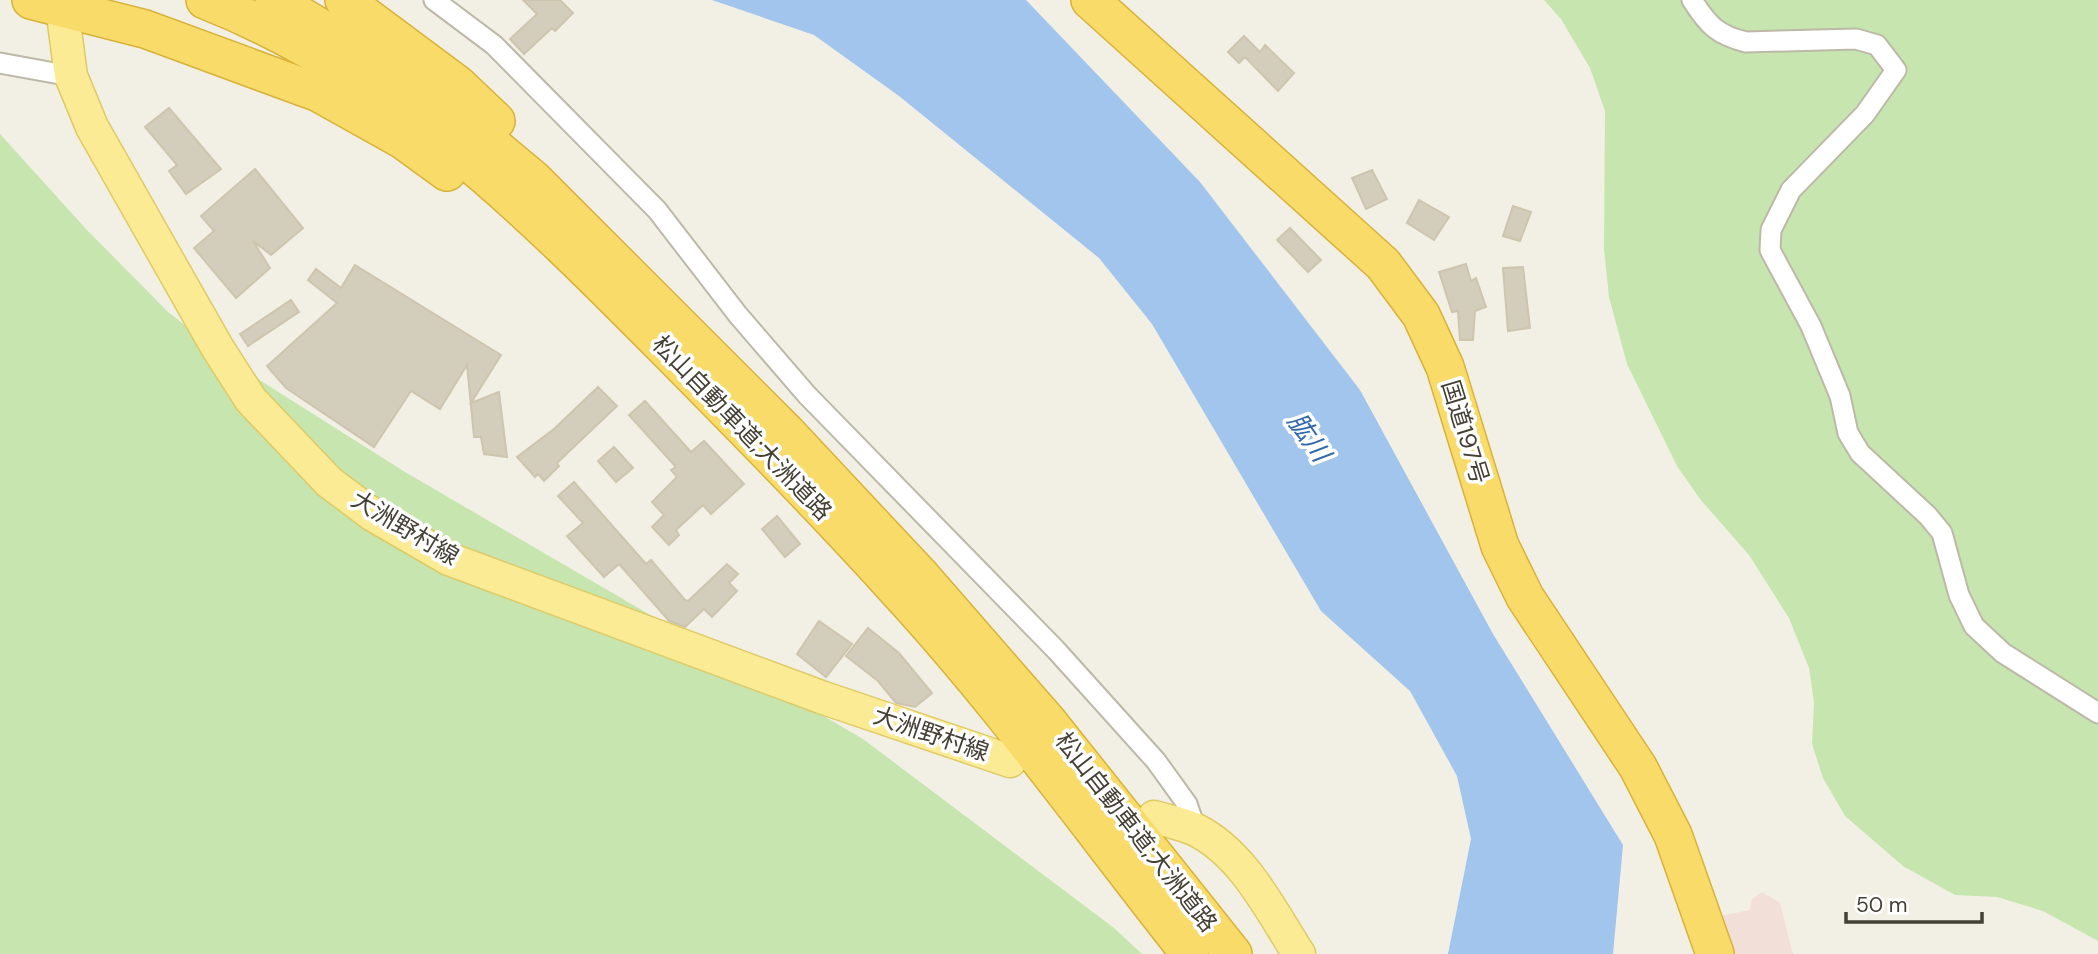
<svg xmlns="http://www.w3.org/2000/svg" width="2098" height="954" viewBox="0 0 2098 954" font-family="'DM Sans','Noto Sans JP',sans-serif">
<rect width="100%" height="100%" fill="#f2f0e5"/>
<!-- medical -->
<polygon fill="#f2dfd8" points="1762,892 1780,903 1793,954 1734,954 1725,942 1720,916 1750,910 1752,899"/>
<!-- green -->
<g fill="#c6e5af">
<polygon points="1544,0 2098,0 2098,941 2043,911 1997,897 1955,895 1903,866 1845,816 1823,778 1812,744 1814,702 1809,668 1789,618 1749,555 1700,499 1677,466 1627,364 1609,297 1604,249 1605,111 1590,68 1561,19"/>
<polygon points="0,134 86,229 168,312 242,369 405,472 863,739 1114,928 1142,954 0,954"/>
</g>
<!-- water -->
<polygon fill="#a2c5ed" points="712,0 1026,0 1200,182 1360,390 1493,634 1623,845 1613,954 1448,954 1471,839 1457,776 1410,691 1321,611 1152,324 1099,258 899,96 814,35"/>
<!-- building -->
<g fill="#d3cdbb" stroke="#cec5ae" stroke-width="2">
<polygon points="523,0 560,0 573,13 555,31 552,28 524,54 510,39 537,14"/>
<polygon points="1244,36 1260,52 1265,45 1294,73 1278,91 1245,57 1239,63 1228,52"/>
<polygon points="169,108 221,169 186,194 169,171 177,165 145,127"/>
<polygon points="255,169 303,228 271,255 253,241 270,268 236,298 194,248 214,231 201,216"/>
<polygon points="1372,170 1387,199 1366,209 1352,178"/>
<polygon points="1419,200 1449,217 1434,240 1407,223"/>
<polygon points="1513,206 1531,212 1520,241 1503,236"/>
<polygon points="1290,228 1321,260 1308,272 1277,240"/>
<polygon points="1466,264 1471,281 1476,278 1486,307 1475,311 1473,340 1460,340 1458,311 1452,312 1439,272"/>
<polygon points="355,265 501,355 471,403 499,392 507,457 484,454 481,437 474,437 467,365 440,409 411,391 374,447 286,388 267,366 337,303 308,280 316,269 341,288"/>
<polygon points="1523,267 1530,328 1508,331 1503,268"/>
<polygon points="291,300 299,312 248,346 240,334"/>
<polygon points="598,387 617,406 557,463 559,466 544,481 538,474 535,477 517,457 554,429"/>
<polygon points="645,401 691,452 704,441 744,484 711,514 703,505 676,530 679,535 669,545 652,527 664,515 652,502 677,477 671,470 676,467 629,415"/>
<polygon points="614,447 633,468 616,482 598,461"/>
<polygon points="574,482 646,564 651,560 685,600 688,601 727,564 738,574 729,583 737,591 712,617 704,609 685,627 669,621 619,564 604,577 567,536 583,523 558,496"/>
<polygon points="777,516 800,544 785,557 762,529"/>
<polygon points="819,621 852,644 826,677 797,654"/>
<polygon points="868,628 899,653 932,693 915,707 896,703 878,681 846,656"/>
</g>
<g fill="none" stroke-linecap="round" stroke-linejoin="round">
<defs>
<g id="street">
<polyline points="434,0 494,45 657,210 738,315 807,395 1056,650 1156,761 1187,804 1196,830"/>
<path d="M1692,0C1708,25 1717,35 1746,42L1856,39L1877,45L1896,70L1865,114L1791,190L1771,230L1770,250L1811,326L1840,396L1848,433L1860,453L1928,516L1942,533L1959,595L1974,626L2003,653L2098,713"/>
<polyline points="0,63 71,76"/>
</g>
<g id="primary">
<polyline points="61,0 71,76 92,127 217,347 251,400 329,482 373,515 449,559 821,697 1010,761"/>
<path d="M1154,817C1168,821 1183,824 1196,830C1244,854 1271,911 1299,954"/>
</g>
<g id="highway">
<polyline points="31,0 145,29 319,93 403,140 447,172"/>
<path d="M205,0C391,73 524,206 662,345C742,426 822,507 898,591C1003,705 1094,833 1190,954"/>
<polyline points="274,0 400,75 472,128 533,179 787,433 920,575 1049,723 1233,954"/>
<polyline points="344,0 457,84 496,121"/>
<polyline points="1090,0 1383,264 1421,315 1445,367 1500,546 1525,597 1638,767 1673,835 1715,954"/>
</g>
</defs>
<!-- street casing -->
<use href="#street" stroke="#bdb8a8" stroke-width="23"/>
<!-- primary casing -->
<use href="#primary" stroke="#dfca65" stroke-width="35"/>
<!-- highway casing -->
<use href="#highway" stroke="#d8b239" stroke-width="40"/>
<!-- street -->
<use href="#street" stroke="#fff" stroke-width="19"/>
<!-- primary -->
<use href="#primary" stroke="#fbeb95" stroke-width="32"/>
<!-- highway -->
<use href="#highway" stroke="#f9db69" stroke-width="37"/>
</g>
<g text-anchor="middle" stroke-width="7" stroke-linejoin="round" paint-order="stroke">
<!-- street labels -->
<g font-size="24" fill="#444035" stroke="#fff">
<text transform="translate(742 428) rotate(46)" y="8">松山自動車道;大洲道路</text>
<text transform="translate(1465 432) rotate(73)" y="8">国道197号</text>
<text transform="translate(405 528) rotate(31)" y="8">大洲野村線</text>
<text transform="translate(931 734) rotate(19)" y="8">大洲野村線</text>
<text transform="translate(1136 832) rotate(52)" y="8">松山自動車道;大洲道路</text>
</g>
<!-- water labels -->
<g font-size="26" font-style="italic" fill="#3269ac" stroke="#fff">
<text transform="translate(1309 437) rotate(55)" y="9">肱川</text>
</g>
</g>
<!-- scale -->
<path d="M1846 912v10h136v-10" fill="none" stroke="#444035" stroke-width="3.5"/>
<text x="1856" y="912" font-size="21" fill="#444035" stroke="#ffffff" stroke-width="5" paint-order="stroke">50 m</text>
</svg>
